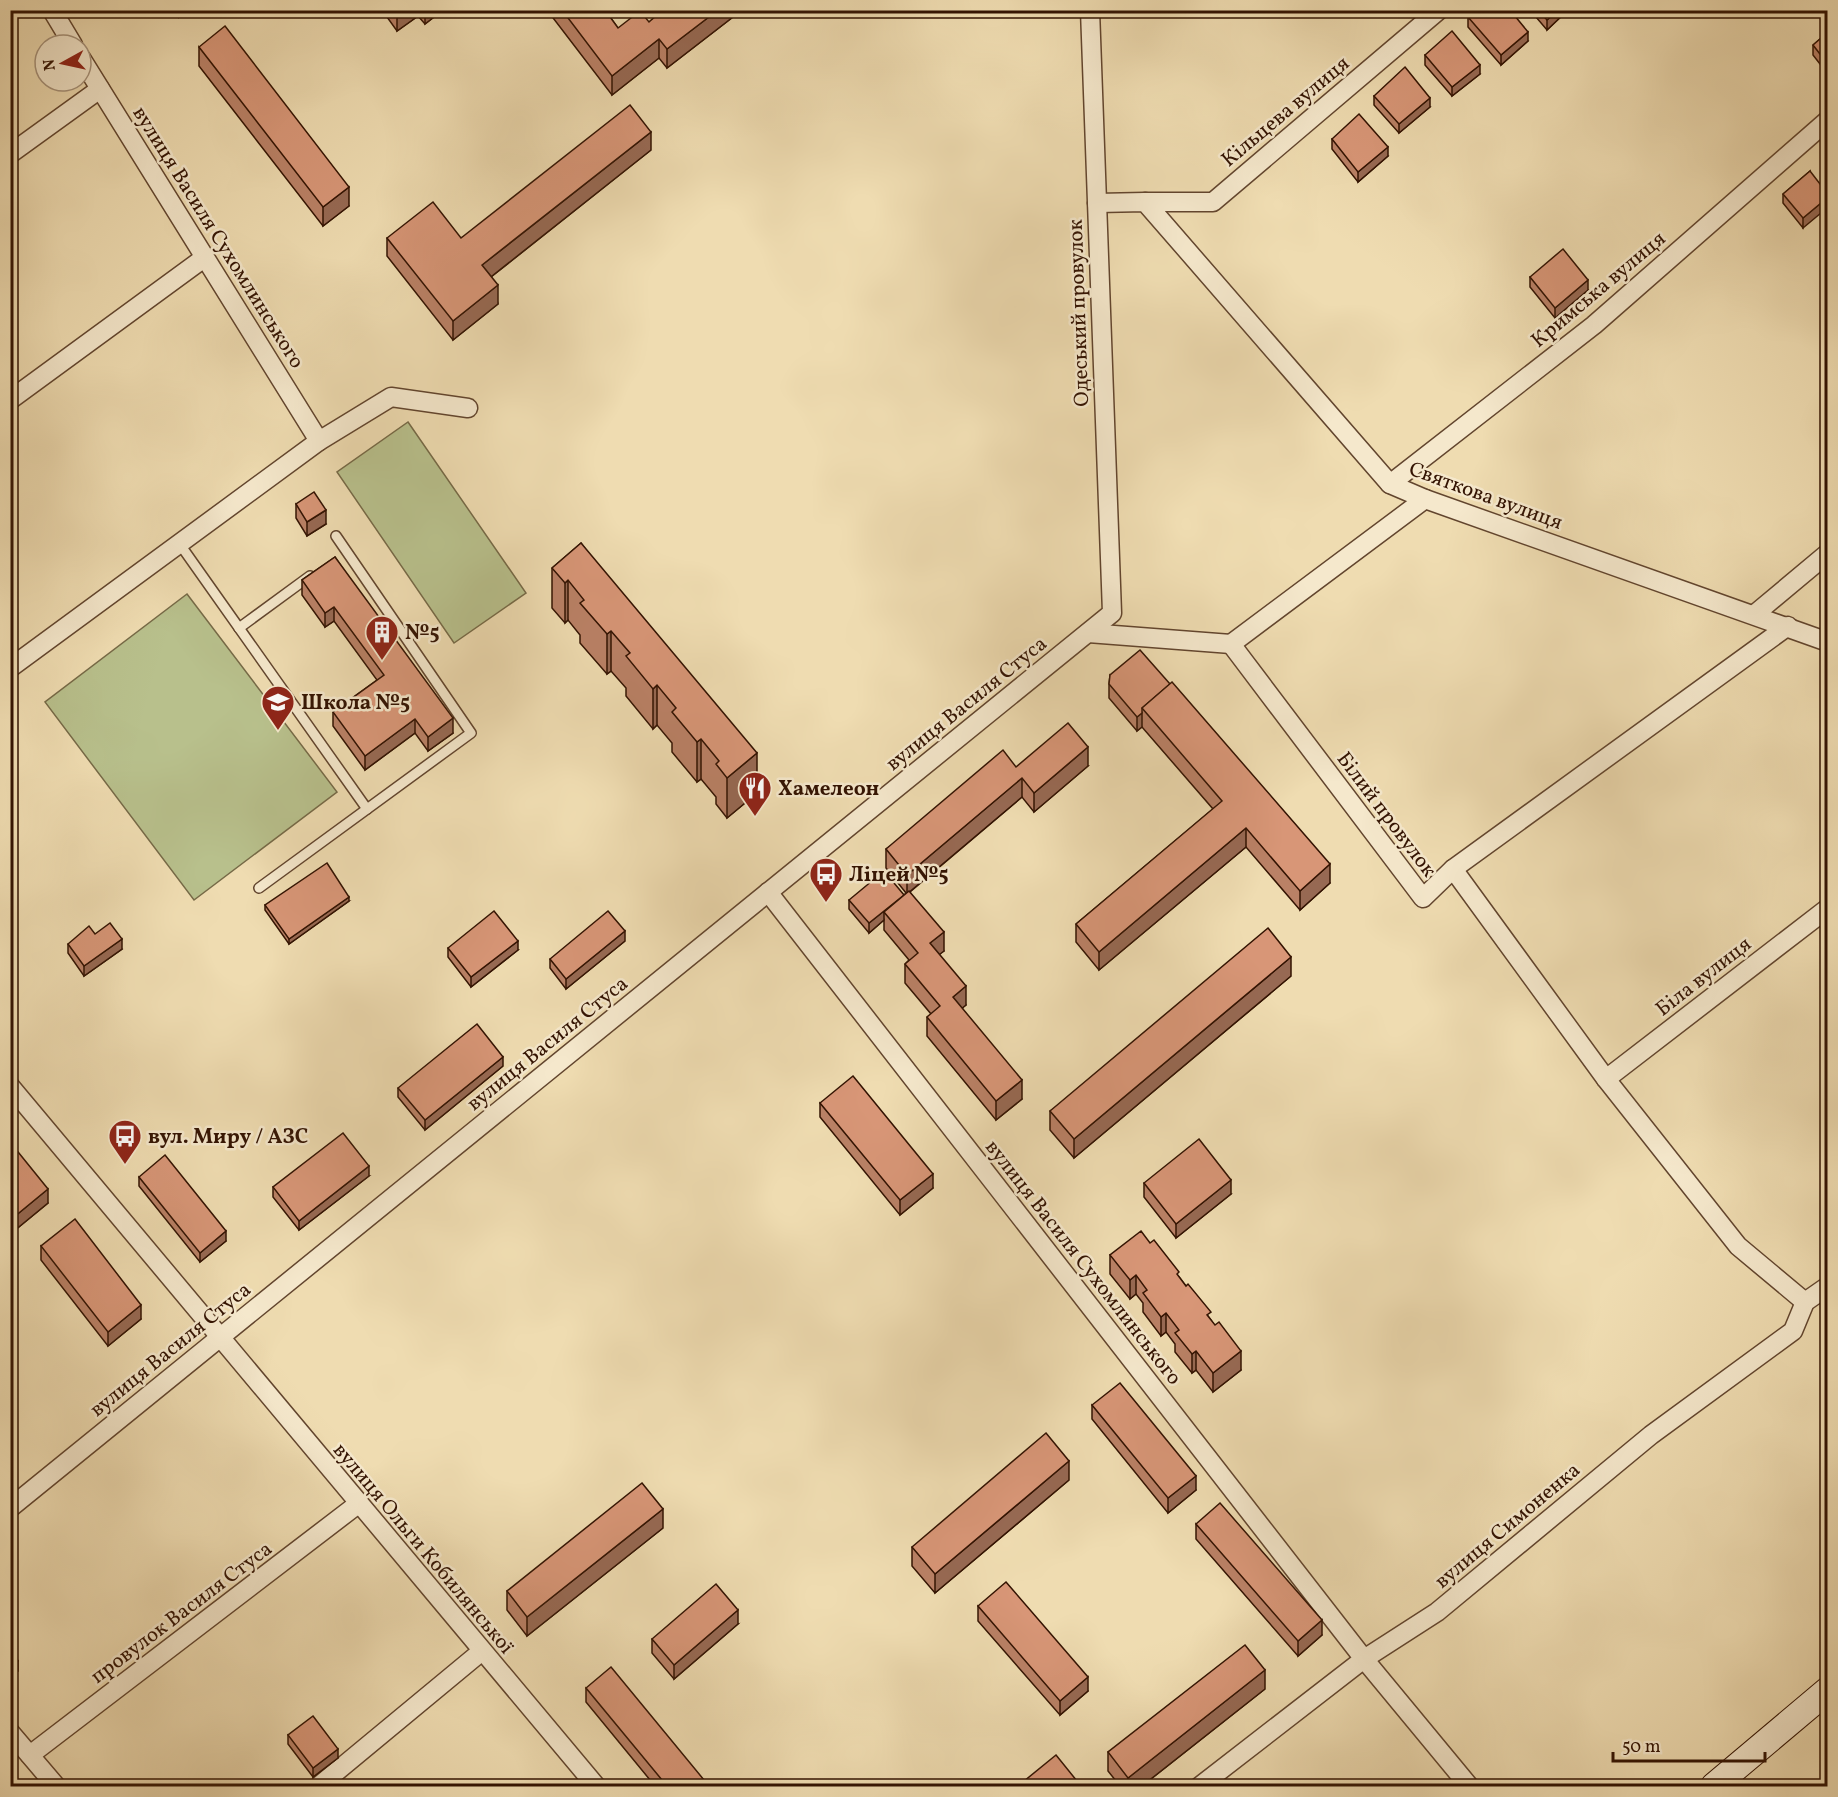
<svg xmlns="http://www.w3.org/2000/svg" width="1838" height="1797" viewBox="0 0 1838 1797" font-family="Vollkorn,serif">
<rect width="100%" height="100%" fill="#efdcb1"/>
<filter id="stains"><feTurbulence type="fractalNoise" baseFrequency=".00333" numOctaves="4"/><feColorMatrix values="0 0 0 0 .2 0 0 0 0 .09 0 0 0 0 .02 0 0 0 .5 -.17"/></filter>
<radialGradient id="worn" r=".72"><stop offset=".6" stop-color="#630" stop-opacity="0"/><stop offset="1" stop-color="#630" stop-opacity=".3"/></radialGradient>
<!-- green -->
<g fill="#b8c08c" stroke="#766a47" stroke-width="1.5">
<polygon points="408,422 526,593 454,643 337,472"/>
<polygon points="187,594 337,792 194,900 45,702"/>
</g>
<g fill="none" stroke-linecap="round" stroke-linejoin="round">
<defs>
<g id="service">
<polyline points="179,543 367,809"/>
<polyline points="239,628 310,576"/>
<polyline points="259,888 471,733 336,536"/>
</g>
<g id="minor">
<polyline points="52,10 73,45"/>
<polyline points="81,58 319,441"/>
<polyline points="10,154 100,89"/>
<polyline points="1145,202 1213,202 1439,10"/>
<polyline points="1097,203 1145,202 1390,484 1425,499 1828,642"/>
<polyline points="10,400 204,258"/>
<polyline points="1390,484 1594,325 1828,120"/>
<polyline points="1755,614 1828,553"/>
<polyline points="1088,633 1231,644"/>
<polyline points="1231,644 1423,898 1453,869 1788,626"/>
<polyline points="1231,644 1425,499"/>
<polyline points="10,668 319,441 391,397 468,408"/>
<polyline points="1453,869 1606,1079 1738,1246 1805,1302"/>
<polyline points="768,892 1364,1659 1469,1786"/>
<polyline points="1606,1079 1828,908"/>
<polyline points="10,1086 596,1786"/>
<polyline points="10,1508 1112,613 1090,10"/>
<polyline points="10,1732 56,1786"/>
<polyline points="30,1755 358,1504"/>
<polyline points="319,1786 482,1651"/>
<polyline points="1200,1786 1364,1659 1437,1612 1651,1435 1793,1331 1805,1302 1828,1286"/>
</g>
<polyline id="secondary" points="1714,1786 1828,1690"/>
</defs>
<!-- service casing -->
<use href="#service" stroke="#62452e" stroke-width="12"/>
<!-- minor casing -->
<use href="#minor" stroke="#62452e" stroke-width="21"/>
<!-- secondary casing -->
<use href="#secondary" stroke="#331302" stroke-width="28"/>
<!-- service -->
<use href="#service" stroke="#f5e8cc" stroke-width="9"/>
<!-- minor -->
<use href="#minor" stroke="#f5e8cc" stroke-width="18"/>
<!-- secondary -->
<use href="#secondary" stroke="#f5e8cc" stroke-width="26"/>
</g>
<!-- wall -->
<g fill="#ba8166" stroke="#331302" stroke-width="1.5">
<polygon points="174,10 187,10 179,17"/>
<polygon points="382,10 443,10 425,24 418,16 397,31"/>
<polygon points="547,10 605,10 618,28 649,22 663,10 742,10 667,68 659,58 612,95"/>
<polygon points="1530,10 1568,10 1547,30"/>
<polygon points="1468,17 1528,41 1501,65 1468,27"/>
<polygon points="1827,33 1827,73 1813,55 1813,45"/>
<polygon points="199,47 349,206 323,226 199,66"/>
<polygon points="1425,55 1480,74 1452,96 1425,65"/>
<polygon points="1374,96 1430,107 1399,133 1374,105"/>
<polygon points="1332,139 1388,156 1358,182 1332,149"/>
<polygon points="651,150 491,277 498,304 453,340 387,256 387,238 461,238"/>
<polygon points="1810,171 1803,228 1783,203 1783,194"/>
<polygon points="1530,277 1588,290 1555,318 1530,287"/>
<polygon points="296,504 326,524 307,536 296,518"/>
<polygon points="581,543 757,793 727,818 716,804 716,797 701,779 697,782 672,752 672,743 657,725 653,729 626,696 626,688 611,671 607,674 580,643 580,635 568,620 565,623 552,608 552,568"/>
<polygon points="335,557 453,733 428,751 415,733 365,770 333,726 333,712 377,680 334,621 325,627 302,595 302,580"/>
<polygon points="1110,675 1330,883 1300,910 1246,847 1099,970 1076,942 1076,924 1213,809 1142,727 1137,731 1109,698 1109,684"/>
<polygon points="1088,766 1034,812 1022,797 910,892 944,951 939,954 966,1005 962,1008 1022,1099 996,1120 927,1036 927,1017 931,1014 905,983 905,964 909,960 884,930 884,920 869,933 849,909 849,900 904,895 906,893 886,868 886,849 1016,767"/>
<polygon points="349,901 289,944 265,910 265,905"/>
<polygon points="95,934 122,949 84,976 68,953 68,944"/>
<polygon points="625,941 566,989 550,968 550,959"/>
<polygon points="448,948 518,950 471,987 448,957"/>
<polygon points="1291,976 1074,1158 1050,1130 1050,1111"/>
<polygon points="503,1066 425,1130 398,1097 398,1088"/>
<polygon points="820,1103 933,1188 900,1215 820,1117"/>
<polygon points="10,1142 48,1203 14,1231 10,1227"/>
<polygon points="369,1176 299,1230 273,1197 273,1187"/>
<polygon points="139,1177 226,1241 200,1262 139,1186"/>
<polygon points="1144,1183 1231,1194 1176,1238 1144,1197"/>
<polygon points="41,1246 141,1319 108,1346 41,1260"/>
<polygon points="1110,1255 1179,1277 1211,1320 1241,1370 1213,1392 1196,1370 1192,1373 1175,1352 1175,1344 1166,1332 1161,1336 1143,1312 1143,1303 1136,1294 1130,1299 1110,1274"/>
<polygon points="1092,1405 1196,1490 1168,1513 1092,1419"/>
<polygon points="1069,1480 935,1593 912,1566 912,1547"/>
<polygon points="1196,1524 1322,1635 1298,1656 1196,1539"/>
<polygon points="663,1528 527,1636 507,1610 507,1591"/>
<polygon points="978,1606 1088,1691 1060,1715 978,1621"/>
<polygon points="738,1624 674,1679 652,1653 652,1639"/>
<polygon points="586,1688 709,1786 655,1786 586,1702"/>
<polygon points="1265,1689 1142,1786 1120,1786 1108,1771 1108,1752"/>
<polygon points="288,1735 338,1758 313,1777 288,1744"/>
</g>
<!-- shaded-wall -->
<g fill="#976953" stroke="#331302" stroke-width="1.5">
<polygon points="179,10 187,10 179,17"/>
<polygon points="406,10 418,10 418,16 397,31 397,17"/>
<polygon points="425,10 443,10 425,24"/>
<polygon points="718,10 742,10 667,68 667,49"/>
<polygon points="1558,10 1568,10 1547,30 1547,20"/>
<polygon points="1528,32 1528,41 1501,65 1501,55"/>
<polygon points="659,39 659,58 612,95 612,76"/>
<polygon points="1480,65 1480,74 1452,96 1452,87"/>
<polygon points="1430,98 1430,107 1399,133 1399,124"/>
<polygon points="651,132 651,150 482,284 482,265"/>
<polygon points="1388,147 1388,156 1358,182 1358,172"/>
<polygon points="349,187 349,206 323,226 323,207"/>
<polygon points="1827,198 1827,208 1803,228 1803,218"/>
<polygon points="1588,280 1588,290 1555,318 1555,308"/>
<polygon points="498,285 498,304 453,340 453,321"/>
<polygon points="326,510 326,524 307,536 307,522"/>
<polygon points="568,580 568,620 565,623 565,583"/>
<polygon points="334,607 334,621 325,627 325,613"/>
<polygon points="611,631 611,671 607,674 607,634"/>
<polygon points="657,685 657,725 653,729 653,689"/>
<polygon points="1142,713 1142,727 1137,731 1137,717"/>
<polygon points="453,718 453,733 428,751 428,737"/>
<polygon points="415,719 415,733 365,770 365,756"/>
<polygon points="701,739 701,779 697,782 697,742"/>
<polygon points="1088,747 1088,766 1034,812 1034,793"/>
<polygon points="757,753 757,793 727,818 727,778"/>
<polygon points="1022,778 1022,797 907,894 907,875"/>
<polygon points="1246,828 1246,847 1099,970 1099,952"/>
<polygon points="17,849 17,859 11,899 11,889"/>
<polygon points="1330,864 1330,883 1300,910 1300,891"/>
<polygon points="904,895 884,912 884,920 869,933 869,923"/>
<polygon points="349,897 349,901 289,944 289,939"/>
<polygon points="625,931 625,941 566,989 566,979"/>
<polygon points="944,932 944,951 930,962 930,943"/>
<polygon points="122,939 122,949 84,976 84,966"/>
<polygon points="518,941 518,950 471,987 471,977"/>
<polygon points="1291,957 1291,976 1074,1158 1074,1139"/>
<polygon points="966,986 966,1005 953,1016 953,997"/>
<polygon points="503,1057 503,1066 425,1130 425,1120"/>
<polygon points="1022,1080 1022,1099 996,1120 996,1101"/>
<polygon points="369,1166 369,1176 299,1230 299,1221"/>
<polygon points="933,1174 933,1188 900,1215 900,1200"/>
<polygon points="1231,1180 1231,1194 1176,1238 1176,1224"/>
<polygon points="48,1189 48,1203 14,1231 14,1217"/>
<polygon points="226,1231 226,1241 200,1262 200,1253"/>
<polygon points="1136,1275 1136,1294 1130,1299 1130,1280"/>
<polygon points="141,1305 141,1319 108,1346 108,1332"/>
<polygon points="1166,1313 1166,1332 1161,1336 1161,1317"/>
<polygon points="1196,1351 1196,1370 1192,1373 1192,1354"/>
<polygon points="1241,1351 1241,1370 1213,1392 1213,1373"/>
<polygon points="1069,1461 1069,1480 935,1593 935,1574"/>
<polygon points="1196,1476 1196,1490 1168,1513 1168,1498"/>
<polygon points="663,1509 663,1528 527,1636 527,1617"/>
<polygon points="738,1610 738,1624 674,1679 674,1665"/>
<polygon points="1322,1620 1322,1635 1298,1656 1298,1641"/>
<polygon points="18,1661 18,1671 10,1677 10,1667"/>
<polygon points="1265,1670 1265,1689 1142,1786 1128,1786 1128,1778"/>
<polygon points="1088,1677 1088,1691 1060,1715 1060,1701"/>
<polygon points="338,1749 338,1758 313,1777 313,1768"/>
<polygon points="1077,1781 1077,1786 1071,1786"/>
</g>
<!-- building -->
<g fill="#d89677" stroke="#331302" stroke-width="1.5">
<polygon points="392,10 406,10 397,17"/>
<polygon points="562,10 605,10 618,28 640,11 649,22 663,10 718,10 667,49 659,39 612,76"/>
<polygon points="1475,10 1510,10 1528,32 1501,55 1468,17"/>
<polygon points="1538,10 1558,10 1547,20"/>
<polygon points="225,26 349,187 323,207 199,47"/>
<polygon points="1452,31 1480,65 1452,87 1425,55"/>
<polygon points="1827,33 1827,63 1813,45"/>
<polygon points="1405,67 1430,98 1399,124 1374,96"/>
<polygon points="630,105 651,132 482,265 498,285 453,321 387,238 433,202 461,238"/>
<polygon points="1359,114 1388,147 1358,172 1332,139"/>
<polygon points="1810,171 1827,193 1827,198 1803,218 1783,194"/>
<polygon points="1563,249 1588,280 1555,308 1530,277"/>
<polygon points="314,492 326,510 307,522 296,504"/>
<polygon points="581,543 757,753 727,778 716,764 719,761 701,739 697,742 672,712 676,708 657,685 653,689 626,656 630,653 611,631 607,634 580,603 584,600 568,580 565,583 552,568"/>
<polygon points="335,557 453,718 428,737 415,719 365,756 333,712 384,675 334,607 325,613 302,580"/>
<polygon points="1140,650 1170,684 1142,708 1142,713 1137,717 1109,684 1110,675"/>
<polygon points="1172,682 1330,864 1300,891 1246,828 1099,952 1076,924 1222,801 1142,708"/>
<polygon points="1068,723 1088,747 1034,793 1022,778 907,875 886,849 1003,750 1016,767"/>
<polygon points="10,849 17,849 11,889 10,889"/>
<polygon points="327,863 349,897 289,939 265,905"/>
<polygon points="884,871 904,895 869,923 849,900"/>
<polygon points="909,891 944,932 930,943 966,986 953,997 1022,1080 996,1101 927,1017 940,1006 905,964 918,953 884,912"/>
<polygon points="494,911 518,941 471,977 448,948"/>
<polygon points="608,911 625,931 566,979 550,959"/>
<polygon points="110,923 122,939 84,966 68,944 89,926 95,934"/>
<polygon points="1268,928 1291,957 1074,1139 1050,1111"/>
<polygon points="477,1024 503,1057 425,1120 398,1088"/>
<polygon points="853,1076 933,1174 900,1200 820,1103"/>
<polygon points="343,1133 369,1166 299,1221 273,1187"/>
<polygon points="1199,1139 1231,1180 1176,1224 1144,1183"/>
<polygon points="10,1142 48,1189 14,1217 10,1212"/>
<polygon points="165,1155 226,1231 200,1253 139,1177"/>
<polygon points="75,1219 141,1305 108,1332 41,1246"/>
<polygon points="1141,1231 1150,1243 1154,1240 1179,1272 1177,1274 1186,1286 1188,1284 1211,1312 1207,1315 1215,1325 1219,1322 1241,1351 1213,1373 1196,1351 1192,1354 1175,1333 1179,1330 1166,1313 1161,1317 1143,1293 1147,1290 1136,1275 1130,1280 1110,1255"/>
<polygon points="1120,1383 1196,1476 1168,1498 1092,1405"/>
<polygon points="1046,1433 1069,1461 935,1574 912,1547"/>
<polygon points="642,1483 663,1509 527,1617 507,1591"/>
<polygon points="1220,1503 1322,1620 1298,1641 1196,1524"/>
<polygon points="1006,1582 1088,1677 1060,1701 978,1606"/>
<polygon points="716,1584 738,1610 674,1665 652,1639"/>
<polygon points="1245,1645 1265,1670 1128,1778 1108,1752"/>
<polygon points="10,1652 18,1661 10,1667"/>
<polygon points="611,1667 709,1786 667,1786 586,1688"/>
<polygon points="313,1716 338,1749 313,1768 288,1735"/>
<polygon points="1056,1755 1077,1781 1071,1786 1018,1786"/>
</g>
<!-- icons -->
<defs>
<symbol id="building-pin" viewBox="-11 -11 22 30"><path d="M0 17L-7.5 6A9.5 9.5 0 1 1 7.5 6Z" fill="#8f2418" stroke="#f5e8cc"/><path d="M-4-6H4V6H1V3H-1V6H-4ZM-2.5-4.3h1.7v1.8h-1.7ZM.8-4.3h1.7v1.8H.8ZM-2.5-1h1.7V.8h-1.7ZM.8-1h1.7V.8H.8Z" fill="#fff"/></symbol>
<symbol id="school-pin" viewBox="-11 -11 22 30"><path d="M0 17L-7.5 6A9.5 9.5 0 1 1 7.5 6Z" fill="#8f2418" stroke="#f5e8cc"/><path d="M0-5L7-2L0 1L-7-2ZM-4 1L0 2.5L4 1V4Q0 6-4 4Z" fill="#fff"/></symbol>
<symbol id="restaurant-pin" viewBox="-11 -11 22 30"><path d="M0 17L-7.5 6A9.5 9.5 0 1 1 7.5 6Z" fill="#8f2418" stroke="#f5e8cc"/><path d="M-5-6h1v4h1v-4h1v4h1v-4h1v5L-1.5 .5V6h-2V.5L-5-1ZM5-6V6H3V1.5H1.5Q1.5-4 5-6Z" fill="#fff"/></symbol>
<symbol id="bus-pin" viewBox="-11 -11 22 30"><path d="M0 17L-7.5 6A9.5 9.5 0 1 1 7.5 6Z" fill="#8f2418" stroke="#f5e8cc"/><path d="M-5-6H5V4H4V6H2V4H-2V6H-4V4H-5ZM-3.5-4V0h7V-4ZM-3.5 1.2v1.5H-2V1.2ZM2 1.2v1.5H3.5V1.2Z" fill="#fff"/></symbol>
</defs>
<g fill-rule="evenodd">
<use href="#building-pin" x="363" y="613" width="38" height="52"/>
<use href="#school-pin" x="259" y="683" width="38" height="52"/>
<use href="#restaurant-pin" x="736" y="769" width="38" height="52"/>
<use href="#bus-pin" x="807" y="855" width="38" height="52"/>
<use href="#bus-pin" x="106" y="1117" width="38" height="52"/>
</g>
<g text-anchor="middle" stroke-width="5" stroke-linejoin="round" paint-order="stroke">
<!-- street labels -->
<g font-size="21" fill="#331302" stroke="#f5e8cc">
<text transform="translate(1285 111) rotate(-40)" y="7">Кільцева вулиця</text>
<text transform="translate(219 237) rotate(58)" y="7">вулиця Василя Сухомлинського</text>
<text transform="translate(1598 289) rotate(-40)" y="7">Кримська вулиця</text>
<text transform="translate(1078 313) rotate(-92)" y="7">Одеський провулок</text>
<text transform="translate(1486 495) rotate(20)" y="7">Святкова вулиця</text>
<text transform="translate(966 703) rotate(-39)" y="7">вулиця Василя Стуса</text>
<text transform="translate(1387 814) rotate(53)" y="7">Білий провулок</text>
<text transform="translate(1703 976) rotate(-38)" y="7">Біла вулиця</text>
<text transform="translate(547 1043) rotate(-39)" y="7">вулиця Василя Стуса</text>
<text transform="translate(1084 1262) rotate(52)" y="7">вулиця Василя Сухомлинського</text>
<text transform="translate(170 1349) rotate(-39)" y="7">вулиця Василя Стуса</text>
<text transform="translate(1507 1525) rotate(-40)" y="7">вулиця Симоненка</text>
<text transform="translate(424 1548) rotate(50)" y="7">вулиця Ольги Кобилянської</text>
<text transform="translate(181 1612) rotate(-37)" y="7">провулок Василя Стуса</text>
</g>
<!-- poi labels -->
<g font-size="21" font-weight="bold" fill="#331302" stroke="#f5e8cc" text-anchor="start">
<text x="405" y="639">№5</text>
<text x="301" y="709">Школа №5</text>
<text x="778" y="795">Хамелеон</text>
<text x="849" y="881">Ліцей №5</text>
<text x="148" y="1143">вул. Миру / АЗС</text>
</g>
</g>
<!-- margin -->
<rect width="1838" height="1797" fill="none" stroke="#efdcb1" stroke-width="36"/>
<rect x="12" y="12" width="1814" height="1773" fill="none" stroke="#331302" stroke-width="3"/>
<rect x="18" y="18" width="1802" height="1761" fill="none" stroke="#331302" stroke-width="1.5"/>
<!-- north arrow -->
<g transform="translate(63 63) rotate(262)"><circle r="28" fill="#f5e8cc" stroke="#a7937b" stroke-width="1.5"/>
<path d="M0-4.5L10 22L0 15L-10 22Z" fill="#8f2418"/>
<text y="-9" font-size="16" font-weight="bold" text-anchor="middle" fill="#331302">N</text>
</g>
<!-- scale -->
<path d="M1613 1752v9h152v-9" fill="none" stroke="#331302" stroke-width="3"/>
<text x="1622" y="1752" font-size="18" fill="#331302" stroke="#f5e8cc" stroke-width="4.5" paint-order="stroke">50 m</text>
<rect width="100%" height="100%" filter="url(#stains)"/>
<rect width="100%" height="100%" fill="url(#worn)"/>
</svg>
